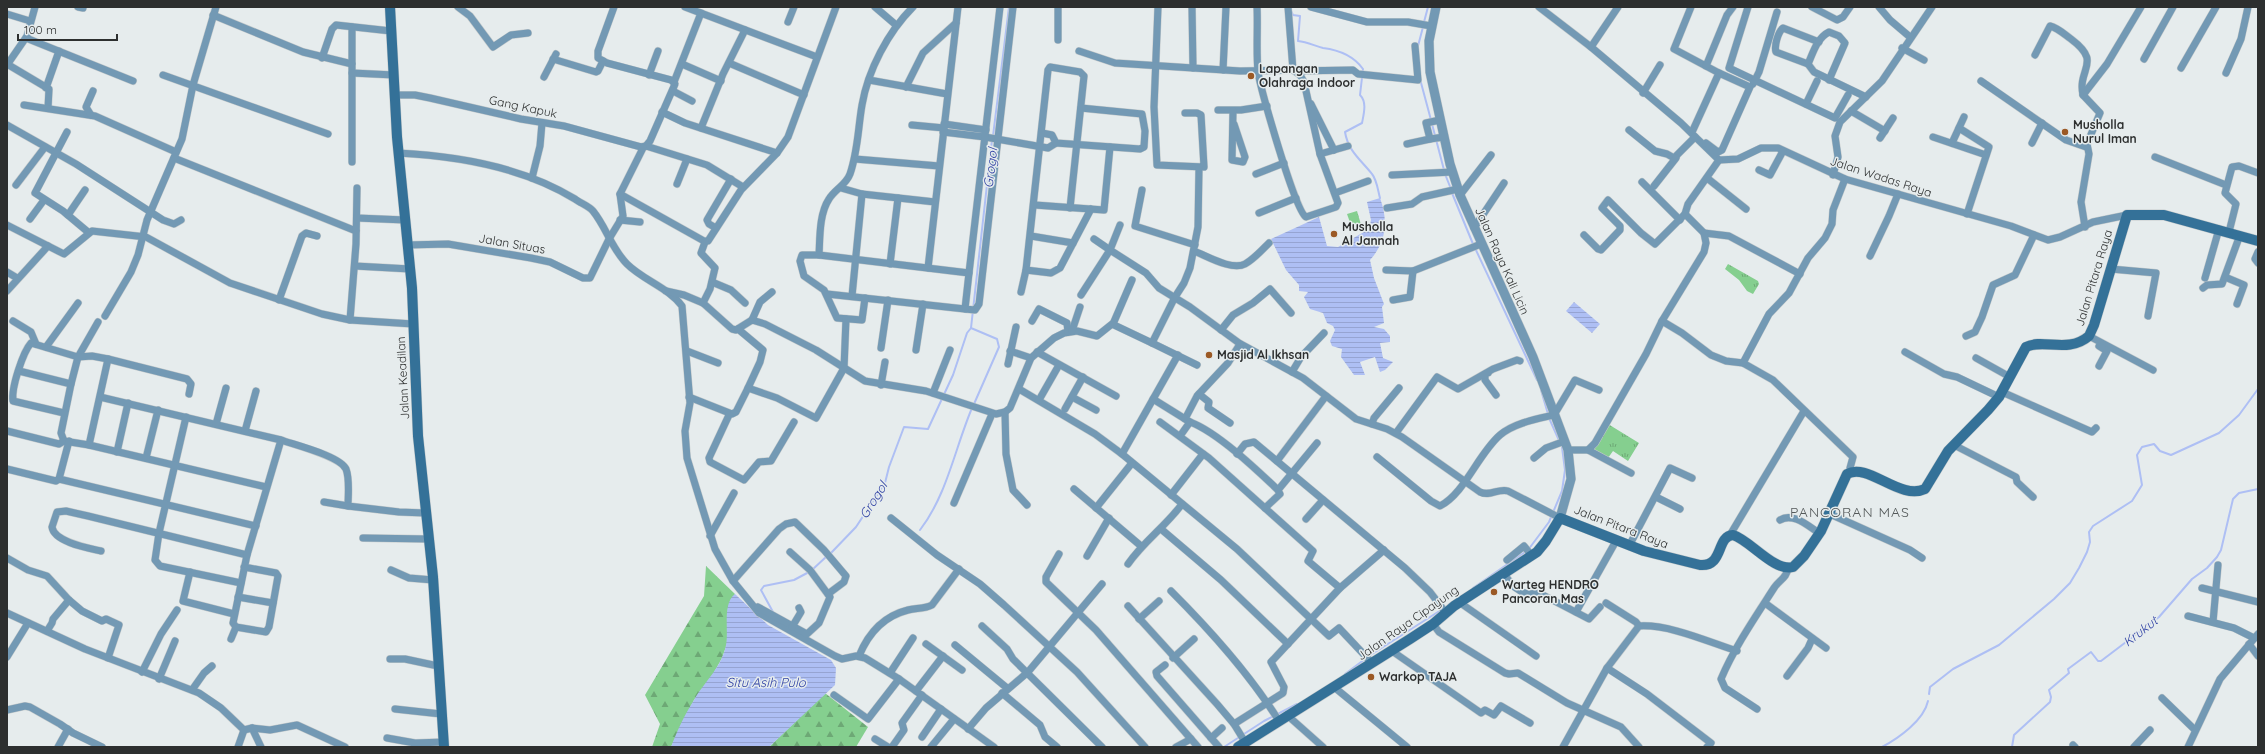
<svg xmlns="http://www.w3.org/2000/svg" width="2265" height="754" viewBox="0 0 2265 754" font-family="Quicksand,sans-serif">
<defs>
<pattern id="forest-firs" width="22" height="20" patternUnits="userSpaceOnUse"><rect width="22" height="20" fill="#85cf8f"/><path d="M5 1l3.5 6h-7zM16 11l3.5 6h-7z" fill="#6da875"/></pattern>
<pattern id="park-tufts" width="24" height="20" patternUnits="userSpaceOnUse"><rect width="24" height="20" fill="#85cf8f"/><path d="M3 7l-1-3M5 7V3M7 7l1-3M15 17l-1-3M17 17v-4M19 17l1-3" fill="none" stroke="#6da875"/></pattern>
<pattern id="water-rules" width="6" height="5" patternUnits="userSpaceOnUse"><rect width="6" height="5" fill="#aebff4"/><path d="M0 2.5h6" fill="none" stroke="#96a4d2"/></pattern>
</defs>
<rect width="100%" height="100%" fill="#e6eced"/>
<!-- forest -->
<g fill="url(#forest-firs)">
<polygon points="706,566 735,594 728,608 727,644 722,658 712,676 694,700 671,747 652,747 660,724 645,695 704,596"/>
<polygon points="825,693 868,727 856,747 769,747"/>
</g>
<!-- park -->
<g fill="url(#park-tufts)">
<polygon points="1357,211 1362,228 1353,231 1347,214"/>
<polygon points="1728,264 1758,281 1759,284 1753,294 1747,291 1739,280 1725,269"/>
<polygon points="1608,424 1639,443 1628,461 1613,451 1608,458 1594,450"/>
</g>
<!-- water -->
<g fill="url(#water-rules)">
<path d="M1380,198C1388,219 1387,242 1370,260L1374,278L1384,304L1382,307L1384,323L1374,327L1384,329L1390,336V342L1380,343L1383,358L1393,362L1385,370L1380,372L1375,357L1360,362L1365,375H1354L1341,357L1342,349L1332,346L1330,341L1335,330L1333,326L1327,323L1323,313L1310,309L1304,297L1308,292L1299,291V285L1286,270L1271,239L1319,217L1327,246L1338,247L1369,229L1371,220L1367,202Z"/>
<polygon points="1574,302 1600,324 1592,333 1566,311"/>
<path d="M735,594L768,625L831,660L836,668L835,685L769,747H671C677,731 685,714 694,700C705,681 722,667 726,645C729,630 722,604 735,594Z"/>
</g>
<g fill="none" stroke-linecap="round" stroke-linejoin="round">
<!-- stream -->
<g stroke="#aebff4" stroke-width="2">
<path d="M1291,11L1293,15L1300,16L1298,41C1307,42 1315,46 1323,48C1339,50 1353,55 1363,69L1360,95C1367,102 1364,113 1362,123L1345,132C1348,151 1361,160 1372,174C1377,180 1378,191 1380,198"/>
<polyline points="1424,22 1428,7"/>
<polyline points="1418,46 1423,27"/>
<polyline points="1420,79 1431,120"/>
<polyline points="1432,124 1444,170"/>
<polyline points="993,136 1009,7"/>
<polyline points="1445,174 1451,189"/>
<polyline points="1452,193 1473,244"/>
<polyline points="1475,248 1537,380"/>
<polyline points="1541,390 1548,414"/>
<polyline points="974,404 999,347 997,339 971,328 992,140"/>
<path d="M920,530C947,495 955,448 972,408"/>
<polyline points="830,554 856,527 885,483 889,467 904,427 928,429 953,375 967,333 971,328"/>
<polyline points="812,570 827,556"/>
<polyline points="1473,588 1528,550 1549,522 1562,491 1565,470 1562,447 1549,418"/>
<polyline points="773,612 761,590 764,586 794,580 809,572"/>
<polyline points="1369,656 1441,610"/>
<polyline points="1345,674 1365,659"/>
<polyline points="1929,694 1930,687 1953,669 1999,645 2054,599 2070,583 2079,568 2087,552 2090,542 2089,532 2093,526 2132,501 2142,485 2137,455 2142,447 2154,444 2160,451 2171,455 2219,433 2239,415 2258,389"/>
<polyline points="1224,747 1264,721 1297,704"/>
<path d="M1882,747C1899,738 1924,720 1928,701"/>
<polyline points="2012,747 2014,735 2050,702 2051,697 2049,690 2069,673 2068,669 2091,652 2098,661 2101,661 2159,617 2192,579 2207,568 2217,557 2221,550 2233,499 2239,493 2258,489"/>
</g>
<defs>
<g id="minor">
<polyline points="78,7 83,8"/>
<polyline points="458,7 470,16 493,47 511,35 528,33"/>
<polyline points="614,7 598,51 598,58 607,63 671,80 675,84 650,141 646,146"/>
<polyline points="685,7 817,57"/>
<polyline points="875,7 896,25"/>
<polyline points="1058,7 1058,40"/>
<polyline points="1158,7 1154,107 1157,165 1204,167 1201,115 1197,113 1185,113"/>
<polyline points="1192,7 1193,68"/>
<path d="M1257,7C1258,28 1256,51 1258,72C1261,90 1295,211 1306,217L1336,207L1338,203L1320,154L1304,82L1300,75L1293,70"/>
<polyline points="1311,7 1367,22 1408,22 1431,26"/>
<polyline points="1539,7 1591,47 1681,123 1719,160 1738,159 1761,148 1778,148 1845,179 2011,226 2048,240 2060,237 2093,222 2127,215"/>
<polyline points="1691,7 1674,49 1719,73 1693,130"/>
<polyline points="1748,7 1729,68 1835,118 1848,95"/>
<polyline points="1812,7 1837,20 1843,17 1850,7"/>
<polyline points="1879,7 1890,20 1910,37"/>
<polyline points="7,14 30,21"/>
<polyline points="213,15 303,52 352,64"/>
<polyline points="788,22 794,7"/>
<polyline points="352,27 352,162"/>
<polyline points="26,38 133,81"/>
<path d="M1819,42L1783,28C1778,32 1774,46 1776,52L1808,64L1814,72L1866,97"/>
<polyline points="1591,47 1618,7"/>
<polyline points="1902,48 1924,60"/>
<polyline points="1079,51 1115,63 1240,71 1293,70 1288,7"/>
<path d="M2035,55L2050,26C2058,28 2064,34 2071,39C2103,63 2077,68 2083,95L2100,113L2087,144L2089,154L2081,202L2085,227"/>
<polyline points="322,58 332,29 336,25 391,31"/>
<polyline points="553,59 596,72 598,71 603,61"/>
<polyline points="2144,59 2173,7"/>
<polyline points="729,63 804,95"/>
<polyline points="7,64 49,89 48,108"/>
<polyline points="682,64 721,81"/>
<path d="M1808,64C1813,53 1817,38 1829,32L1839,36L1845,43L1829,80"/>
<polyline points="7,65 27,36 35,7"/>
<polyline points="1706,66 1727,15 1733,7"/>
<polyline points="2181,68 2216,7"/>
<polyline points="1223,70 1226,7"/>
<polyline points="1295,71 1353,70 1358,74 1418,80 1415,46"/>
<polyline points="352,73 394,75"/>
<polyline points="2226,73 2241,39 2248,7"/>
<polyline points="163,75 328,134"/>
<polyline points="649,75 658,51"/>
<polyline points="544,77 556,54"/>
<polyline points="869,80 947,94"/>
<polyline points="1981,81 2066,140 2086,147"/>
<polyline points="674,82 701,13"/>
<polyline points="1753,84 1759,72 1777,12"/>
<polyline points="906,87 923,53 956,23"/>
<polyline points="46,88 59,51"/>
<polyline points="673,91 692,101"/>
<polyline points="1643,93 1660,65"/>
<polyline points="394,95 415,95 430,98 521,119 564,126 641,147 646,146 707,165 743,187"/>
<polyline points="2083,95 2107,64 2141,7"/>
<polyline points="1311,104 1334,150"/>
<polyline points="1806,104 1817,81"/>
<polyline points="24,105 95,116 176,152"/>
<polyline points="1218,110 1241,110 1267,106"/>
<polyline points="1233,111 1232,160 1243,162 1245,157 1234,124"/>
<polyline points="1851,111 1885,131"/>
<polyline points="662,112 685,123 777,153"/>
<polyline points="91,115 86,107 93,91"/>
<polyline points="1440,120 1426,123 1430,139 1444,137"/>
<polyline points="944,124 986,130"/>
<polyline points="7,125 76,164 163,220 174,224 181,220"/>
<polyline points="912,125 944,128"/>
<polyline points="701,128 723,74 745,30"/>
<polyline points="1959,128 1989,147 1967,214"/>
<polyline points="1629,130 1655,151 1667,154 1674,158 1695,137"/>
<polyline points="67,132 35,193 63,211 88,232"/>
<polyline points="943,132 985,137 1048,148 1056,143"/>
<polyline points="1042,133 1052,135 1056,143 1140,149 1144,147 1145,131 1142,114 1081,108"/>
<polyline points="1933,137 1986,155"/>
<polyline points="1880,138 1893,118"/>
<polyline points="1706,143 1718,152 1722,150 1750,87 1719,73"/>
<polyline points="1952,143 1964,117"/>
<polyline points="2032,143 2042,123"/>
<polyline points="1407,144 1430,139"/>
<path d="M398,153C459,156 523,167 575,199C580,203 589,206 593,211C606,227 612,249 627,264C643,280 669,288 682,306L690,403L685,431L687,458L715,549L733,581L759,613L835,656L842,659L856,656L865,658L899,679L994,747"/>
<polyline points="1320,154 1348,146"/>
<polyline points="2155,157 2226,185"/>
<polyline points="174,158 356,231"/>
<polyline points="855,159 939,166"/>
<polyline points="1759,170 1770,175 1783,151"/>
<polyline points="1256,174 1284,163"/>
<polyline points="1392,175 1452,172"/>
<polyline points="1833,175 1838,157 1835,136 1840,122 1882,81 1932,7"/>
<polyline points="532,178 540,146 542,123"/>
<polyline points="1707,178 1746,209"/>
<polyline points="1642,182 1680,220"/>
<polyline points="677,184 687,159"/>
<polyline points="16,185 45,147"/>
<polyline points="1654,186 1676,158"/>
<polyline points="841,188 862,194 935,202"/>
<polyline points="1142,190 1135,226 1195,245"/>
<polyline points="1335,193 1368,181"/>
<polyline points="620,194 704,241 708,241 741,190 777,153 788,137 836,7"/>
<polyline points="1460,195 1491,155"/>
<polyline points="1035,205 1104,210 1110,147"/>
<polyline points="1070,208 1084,76 1080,72 1050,67 1048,70 1026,270 1051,273 1060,268 1091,209"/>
<polyline points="1387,208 1412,204 1422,197 1458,189"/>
<polyline points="1259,213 1296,198"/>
<polyline points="68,215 85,190"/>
<polyline points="357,218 405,220"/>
<polyline points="30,219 44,200"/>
<polyline points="620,220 640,222"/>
<polyline points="7,225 64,254 92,231 146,237 230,283 322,314 350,320 413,324"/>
<path d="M1120,225L1110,250L1146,273L1159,288L1190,307L1239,343L1303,378L1356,419L1387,429L1402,437L1480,492C1490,497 1498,488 1508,491L1560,518"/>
<polyline points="716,228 709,224 707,220 731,179"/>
<polyline points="1474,228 1504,183"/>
<polyline points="2229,232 2236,204 2225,193 2232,167 2239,166 2258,173"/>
<polyline points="1704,233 1729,236 1800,274"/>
<polyline points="1584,235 1598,249 1601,250 1620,230 1620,226 1602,208 1608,200 1641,233 1655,244 1685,214 1688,204 1719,160"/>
<polyline points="1031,236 1073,243"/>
<polyline points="407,245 448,244 531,258 550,262 583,278 590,278 609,239 623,216 620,194 643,148"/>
<path d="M1194,251C1207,256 1232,271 1245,264C1254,259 1262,250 1269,243"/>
<polyline points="2258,252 2255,259 2258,263"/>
<path d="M819,255C820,238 819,214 829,199C835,189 846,185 850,174C858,151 858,128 862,105C868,70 888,32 913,7"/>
<polyline points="1870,256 1889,216 1898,194"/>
<polyline points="890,264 898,198"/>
<polyline points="355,266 410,269"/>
<polyline points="928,268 958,7"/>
<polyline points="2111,269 2156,273 2148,316"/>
<polyline points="1386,270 1413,271 1481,244"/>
<polyline points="7,272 17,278"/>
<polyline points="969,273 965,309 975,310 979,304 1013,7"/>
<polyline points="2225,277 2244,285 2237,304"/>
<polyline points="2205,278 2219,229"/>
<polyline points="712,282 731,290 745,303"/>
<polyline points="2203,288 2207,285 2222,284 2240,235"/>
<polyline points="7,291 48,246"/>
<polyline points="666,291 684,295 703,303 732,329 736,330 752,320 765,324 816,350 865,381 926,391 996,414 1005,412 1010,408 1031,358 1054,338 1064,333 1077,331 1097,336 1112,324 1152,343 1175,297 1184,283 1190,268 1198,227 1199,168"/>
<polyline points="1021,292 1026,270"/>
<polyline points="827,294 965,309"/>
<polyline points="1081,295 1110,250 1094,239"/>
<polyline points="852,296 862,194"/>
<polyline points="865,298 862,320 837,318 824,290 804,276 800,261 802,255 819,255 969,273 1000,7"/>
<polyline points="279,300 302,236 306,233 317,236"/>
<polyline points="1393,300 1410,297 1413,271"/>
<polyline points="703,303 710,289 715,268 701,253 705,242"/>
<polyline points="105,316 131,272 138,255 147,220 182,139 193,85 216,7"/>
<polyline points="350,320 356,244 357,188"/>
<polyline points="752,320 760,302 772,292"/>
<polyline points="13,321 31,332 36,344"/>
<polyline points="1032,321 1039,309 1067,323 1068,332"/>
<polyline points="1662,321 1682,333 1711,355 1726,361 1743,363 1773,380 1853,457 1850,468 1851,472"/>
<polyline points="1113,324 1132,280"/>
<polyline points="738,329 763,350 760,362 748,388 777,398 816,418 844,368 846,319"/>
<polyline points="1221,330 1233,315 1253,303 1270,289 1291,313"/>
<polyline points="1072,331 1080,307"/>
<polyline points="1966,336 1975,332 1982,317 1993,285 2015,275 2034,235"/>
<polyline points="2089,336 2153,370"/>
<polyline points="1152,343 1197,365"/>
<polyline points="2099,346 2107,351 2099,366"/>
<polyline points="46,347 78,303"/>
<polyline points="881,348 888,300"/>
<polyline points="916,350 923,304"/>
<polyline points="687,351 718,363"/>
<polyline points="1010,351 1031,358"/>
<polyline points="1037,352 1116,396"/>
<polyline points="1905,352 1944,374 1957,377 1999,397"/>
<polyline points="1976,358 2010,377"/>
<polyline points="1743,363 1769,314 1789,293 1808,258 1825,238 1832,224 1833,210 1845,179"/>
<polyline points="1008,364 1016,327"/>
<polyline points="19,371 71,384 61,433 64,441"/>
<polyline points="1292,372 1301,357 1324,333"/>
<polyline points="1488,373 1485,374 1485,380 1496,395"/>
<polyline points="71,384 78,357 98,322"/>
<polyline points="881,385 885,362"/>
<polyline points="1019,389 1095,434 1122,454 1237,549 1329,636 1339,628 1372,663"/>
<polyline points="2002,392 2092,432 2096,428"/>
<polyline points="933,393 950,350"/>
<polyline points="1199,394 1209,402 1208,408 1230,423"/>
<path d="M100,397L281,440C295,445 340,456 346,469C350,479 348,496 348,506L399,512L425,513"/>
<polyline points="689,397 732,414 736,412 748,388"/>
<polyline points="1072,397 1096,410"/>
<polyline points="1153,399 1190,422 1180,436"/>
<polyline points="1039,400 1059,365"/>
<polyline points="1065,409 1083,377"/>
<polyline points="1005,412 1006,454 1013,490 1027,505"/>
<path d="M64,413L13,401C11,388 23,352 31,343L78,357L92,356L108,359L187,379L191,384L189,394"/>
<polyline points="729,415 709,458 710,462 744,480 759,462 771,461 794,422"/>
<polyline points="186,417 159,533 155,560 160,566 241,583"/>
<polyline points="1185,419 1197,396 1228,363 1240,344"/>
<polyline points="1160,422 1209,458 1313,551 1308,561 1340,588"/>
<path d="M1190,422C1217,432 1256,469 1278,490"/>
<polyline points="216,424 226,388"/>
<polyline points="1372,424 1374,418 1399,388"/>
<polyline points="7,431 59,444 64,441 89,445 266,487"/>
<polyline points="245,431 256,391"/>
<polyline points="1396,433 1437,377 1458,389 1493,369 1517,360 1520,361"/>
<polyline points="69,441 59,479 256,526"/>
<polyline points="89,445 108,359"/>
<polyline points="1954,445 2016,477 2017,482 2033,497"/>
<polyline points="1568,450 1588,450 1595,443 1646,354 1662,321 1704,252 1706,243 1704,233 1685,214"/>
<polyline points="1588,450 1631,473"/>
<polyline points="117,452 128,403"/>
<polyline points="1122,454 1178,355"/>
<polyline points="1237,454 1245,444 1254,442 1405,568 1430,592 1446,613"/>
<path d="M1377,457L1431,501L1440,506C1465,493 1478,454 1500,435C1514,423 1537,419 1554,415L1575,380L1599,390"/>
<polyline points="146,458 158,410"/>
<polyline points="1534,458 1546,448 1565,441"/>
<polyline points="1277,461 1326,396"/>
<polyline points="7,469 56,481 59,479"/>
<polyline points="1074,489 1141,546"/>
<polyline points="1171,495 1203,454"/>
<polyline points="1656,497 1680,509"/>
<polyline points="324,502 348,506"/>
<polyline points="954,503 992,414"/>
<polyline points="1096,508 1132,463"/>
<polyline points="1265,508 1280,494 1278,490 1317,443"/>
<polyline points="1830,514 1910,550 1922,558"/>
<polyline points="891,518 937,555 980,584 1004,605 1077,672 1145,747"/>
<polyline points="1306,519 1323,500"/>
<path d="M1780,520C1793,512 1808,526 1819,533"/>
<polyline points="1161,529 1221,580 1288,644"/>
<polyline points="1730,535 1804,411"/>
<polyline points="710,536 734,493"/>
<polyline points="363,538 428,539"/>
<polyline points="1629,546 1670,468 1692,478"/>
<path d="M101,551C88,548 54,542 52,527L57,512L66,511L88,516L247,555"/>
<polyline points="1059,554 1046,577 1046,582 1096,630 1198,747"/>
<polyline points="1087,556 1109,518"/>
<polyline points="7,558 28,570 47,576 69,600 82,611 102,621 106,619 119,625 108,658"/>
<polyline points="1507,560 1524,546 1532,556"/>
<path d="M1128,564C1144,541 1166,526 1182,504"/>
<polyline points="244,567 276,573 278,576 269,627 266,632 236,627 233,623 247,555 281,440"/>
<polyline points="391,570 409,578 433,580"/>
<polyline points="190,572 183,601 234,614"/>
<polyline points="1504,574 1513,586 1522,592 1529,594 1539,593 1589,619 1600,607"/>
<polyline points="733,581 779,529 786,524 795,522 824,550 846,576 844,582 828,594"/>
<polyline points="2202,588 2258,602"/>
<path d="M1171,591C1211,631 1249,673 1279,721"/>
<polyline points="238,597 273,603"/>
<polyline points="1459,602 1536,656"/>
<polyline points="1606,603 1636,622 1639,626"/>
<polyline points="1765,603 1826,648"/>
<polyline points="1128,606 1217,704 1234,724 1245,742"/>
<polyline points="758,607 807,634 819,623 830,597 810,570 790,552"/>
<polyline points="1576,612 1616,541"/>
<polyline points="7,613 85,649 199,693 221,708 244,730"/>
<polyline points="2188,616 2234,628 2254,638"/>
<polyline points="1139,619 1159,601"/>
<polyline points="2213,622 2218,565"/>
<polyline points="1433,624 1439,632 1505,673 1509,674 1518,673 1567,703 1621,727 1639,747"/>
<polyline points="982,626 1007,649 1013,659 1102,747"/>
<polyline points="792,627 801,612 799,608"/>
<polyline points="47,631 52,623 53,619 69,600"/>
<polyline points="231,639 236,627"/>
<polyline points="926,644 962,670"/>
<polyline points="2249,644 2258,656"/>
<polyline points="955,645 1007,688"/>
<polyline points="1392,651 1481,713 1485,710 1494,715 1501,706 1530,723"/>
<path d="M859,656C868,634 884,616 908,610C916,608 925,609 932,605L959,569"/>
<polyline points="7,657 28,623"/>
<polyline points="1173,658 1194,639"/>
<polyline points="390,659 405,659 438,666"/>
<polyline points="1165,665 1156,672 1157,676 1219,747"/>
<polyline points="1607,668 1647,694 1711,743 1707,747"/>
<polyline points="142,672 161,634 177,610"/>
<polyline points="890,673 913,638"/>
<polyline points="1787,676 1808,648 1812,639"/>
<polyline points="159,679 175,641"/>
<polyline points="1334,687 1407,747"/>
<polyline points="192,690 204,673 212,666"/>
<polyline points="916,691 943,656"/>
<polyline points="1002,693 1040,725 1045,737 1057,747"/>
<polyline points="834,695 868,719 899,679"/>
<polyline points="2162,698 2195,730"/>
<polyline points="395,709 441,714"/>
<path d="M1757,709L1725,688L1721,679C1734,648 1756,616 1774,588C1779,580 1787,578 1788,568"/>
<polyline points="7,710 25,706 30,707 60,724 73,733 102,747"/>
<polyline points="1287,715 1323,747"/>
<polyline points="1234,724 1283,693 1284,687 1271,662 1340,588 1384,550"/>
<polyline points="252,728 261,747"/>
<polyline points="968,729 986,708 1028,672 1102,584"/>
<polyline points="244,730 252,728 270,730 297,725 345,747"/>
<polyline points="922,737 941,709"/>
<polyline points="387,738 415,743 444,742"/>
<polyline points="1211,738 1222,728"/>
<polyline points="875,739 888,747"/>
<polyline points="2073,745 2075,747"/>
<polyline points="58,747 68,729"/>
<polyline points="238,747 244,730"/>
<polyline points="892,747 904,730 902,723 922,695"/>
<polyline points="931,747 954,719"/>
<polyline points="1176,747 1191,739"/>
<path d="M1563,747L1607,668L1639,626C1669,624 1709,642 1737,651"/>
<polyline points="2134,747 2150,730"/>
<polyline points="2188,747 2220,679 2258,634"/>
</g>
<polyline id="tertiary" points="1436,7 1429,41 1430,72 1450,164 1460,195 1533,357 1568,450 1571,479 1560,518"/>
<g id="secondary">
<polyline points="390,7 397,137 412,288 418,436 433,577 444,747"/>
<path d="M1238,747L1410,639L1433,624L1454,606L1537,552L1546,541L1560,518L1644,551L1700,565C1724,567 1716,536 1733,535C1750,540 1774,572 1793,567L1804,556L1821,531L1847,474C1868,462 1900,501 1925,489L1948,451L1988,410L1999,397L2026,347C2043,338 2068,354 2089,336L2094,325L2127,215H2164L2258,241"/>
</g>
</defs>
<!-- minor casing -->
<use href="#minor" stroke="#c5cacb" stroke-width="8"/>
<!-- tertiary casing -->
<use href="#tertiary" stroke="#c5cacb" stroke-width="10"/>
<!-- secondary casing -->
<use href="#secondary" stroke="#c5cacb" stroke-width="11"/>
<!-- minor -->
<use href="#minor" stroke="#7399b4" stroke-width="7"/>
<!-- tertiary -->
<use href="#tertiary" stroke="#7399b4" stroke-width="9"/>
<!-- secondary -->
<use href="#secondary" stroke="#347198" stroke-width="10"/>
</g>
<!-- markers -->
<g fill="#9b5925" stroke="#e6eced" stroke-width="1.5">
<circle cx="1251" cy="76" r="4"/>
<circle cx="2065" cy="132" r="4"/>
<circle cx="1334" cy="234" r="4"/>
<circle cx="1209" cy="355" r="4"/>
<circle cx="1494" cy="592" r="4"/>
<circle cx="1371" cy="677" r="4"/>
</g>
<g text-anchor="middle" stroke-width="3" stroke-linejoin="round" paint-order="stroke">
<!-- poi labels -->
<g font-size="12" font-weight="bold" fill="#2d2f2f" stroke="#e6eced" text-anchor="start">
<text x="1259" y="73">Lapangan<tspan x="1259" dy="14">Olahraga Indoor</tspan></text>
<text x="2073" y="129">Musholla<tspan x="2073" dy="14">Nurul Iman</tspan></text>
<text x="1342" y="231">Musholla<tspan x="1342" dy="14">Al Jannah</tspan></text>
<text x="1217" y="359">Masjid Al Ikhsan</text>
<text x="1502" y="589">Warteg HENDRO<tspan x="1502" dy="14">Pancoran Mas</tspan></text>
<text x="1379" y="681">Warkop TAJA</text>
</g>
<!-- street labels -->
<g font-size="12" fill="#2d2f2f" stroke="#e6eced">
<text transform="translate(523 107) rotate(12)" y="4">Gang Kapuk</text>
<text transform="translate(1881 177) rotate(18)" y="4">Jalan Wadas Raya</text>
<text transform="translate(512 244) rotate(10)" y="4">Jalan Situas</text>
<text transform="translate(1502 261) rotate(66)" y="4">Jalan Raya Kali Licin</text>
<text transform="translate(2094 278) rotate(-73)" y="4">Jalan Pitara Raya</text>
<text transform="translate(403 378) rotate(-93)" y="4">Jalan Keadilan</text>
<text transform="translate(1621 527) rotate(21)" y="4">Jalan Pitara Raya</text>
<text transform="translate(1408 623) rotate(-35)" y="4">Jalan Raya Cipayung</text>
</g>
<!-- water labels -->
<g font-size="13" font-style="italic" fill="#3143a5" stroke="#e6eced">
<text transform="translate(990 168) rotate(-83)" y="5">Grogol</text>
<text transform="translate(873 500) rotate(-58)" y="5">Grogol</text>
<text transform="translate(2140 631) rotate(-38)" y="5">Krukut</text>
<text x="766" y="687">Situ Asih Pulo</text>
</g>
<!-- quarter labels -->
<g font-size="14" letter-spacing="1" fill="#54595a" stroke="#e6eced">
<text x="1850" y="517">PANCORAN MAS</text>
</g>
</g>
<!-- border -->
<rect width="2265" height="754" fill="none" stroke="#2d2f2f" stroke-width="16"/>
<!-- scale -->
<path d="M18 34v6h99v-6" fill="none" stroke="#2d2f2f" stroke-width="2"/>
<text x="24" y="34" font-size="12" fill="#2d2f2f" stroke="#e6eced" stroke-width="3" paint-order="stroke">100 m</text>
</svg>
